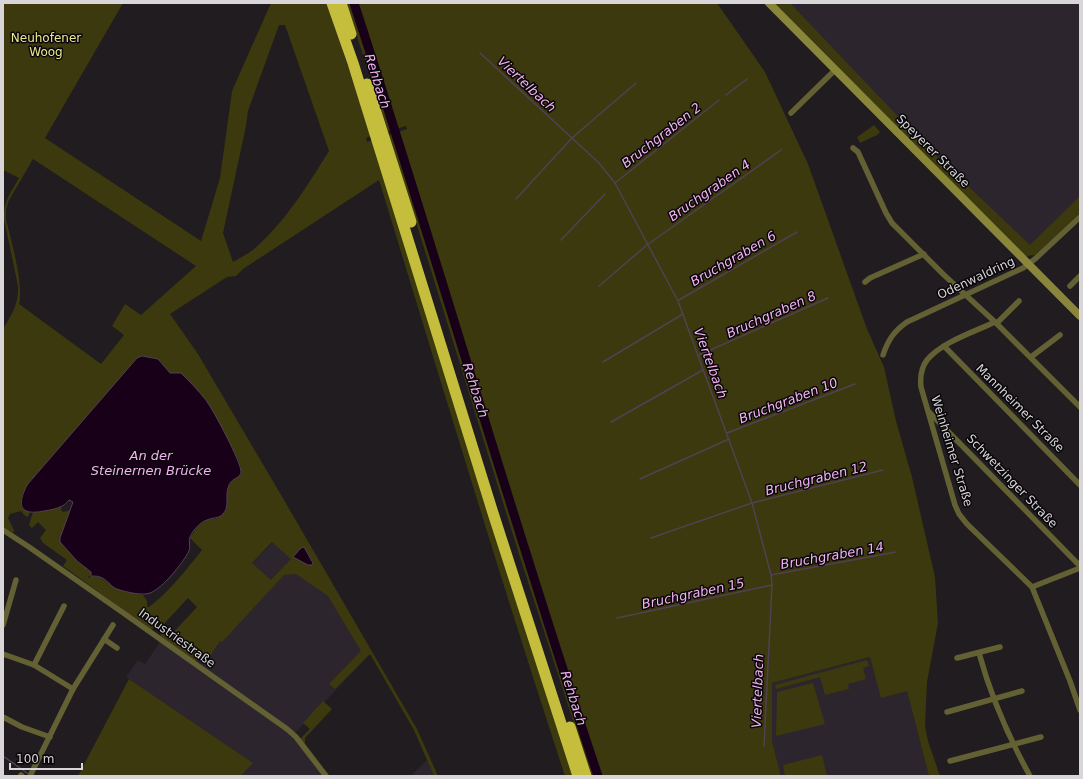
<svg xmlns="http://www.w3.org/2000/svg" width="1083" height="779" viewBox="0 0 1083 779" font-family="'DejaVu Sans',sans-serif">
<rect width="100%" height="100%" fill="#201c20"/>
<!-- built -->
<g fill="#2d252d">
<polygon points="780,3 1080,3 1080,213 1035,255"/>
<polygon points="293,521 370,654 295,733 330,776 241,776 253,763 126,677 138,660 145,664 160,642 173,646"/>
<polygon points="871,657 907,691 929,776 781,776 772,741 772,683"/>
<polygon points="427,760 434,776 411,776"/>
</g>
<!-- green -->
<g fill="#3b390d" fill-rule="evenodd">
<path d="M3,3H123L45,138L201,241L220,178L232,91L271,3H327L371,136L366,138L367,142L373,140L573,776H565C500,578 440,379 379,180L243,269L236,276L227,277L170,314L198,354L284,500L417,729L438,776H434L414,730L370,654L335,689L329,684L361,651L328,596L296,574L284,575L222,642L220,641L206,662L199,657L195,662L160,636L162,633L154,627L151,630L63,566L67,560L43,543L40,538L46,530L38,522L32,528L29,525L33,512L50,510L62,506L61,510L63,512L71,510L60,538L77,561L91,572V575L88,577L89,578L91,576L100,577L117,589L143,595L147,601V607H149C170,591 186,570 202,550L190,538L198,526L206,520L218,518L227,507C225,488 230,482 241,468L237,457L206,400L170,373L158,359L142,356L137,358L27,485C22,495 15,509 30,512L28,517L24,515L21,511L10,514L8,518L14,530L13,533L3,527V329C12,314 19,304 18,286L4,219C3,202 11,192 19,178L3,170ZM279,25H285L329,151C307,186 286,221 254,249C248,254 240,258 233,262L223,233L246,126L248,111ZM33,159L196,266L141,315L125,304L112,326L124,335L101,364L19,304C24,285 11,240 6,219V210L8,202ZM272,542L291,559L271,580L252,563ZM188,598L197,607L170,636L161,627Z"/>
<polygon points="346,3 717,3 765,72 808,164 867,329 884,367 896,421 912,477 935,577 938,623 927,682 925,726 928,741 940,776 929,776 907,691 881,698 870,657 772,683 772,741 781,776 591,776 518,551 389,135 407,129 406,126 388,131"/>
<polygon points="774,3 790,3 929,149 1030,245 1080,196 1080,213 1035,255 1027,256 1025,258"/>
<polygon points="874,125 880,132 877,135 860,143 857,137"/>
<polygon points="867,660 869,666 863,668 866,679 848,684 849,689 825,695 820,677 776,689 775,685"/>
<polygon points="129,679 253,763 241,776 78,776"/>
<polygon points="813,683 825,724 776,736 777,692"/>
<polygon points="323,701 332,709 305,738 305,744 331,776 300,739 310,729 303,723"/>
<polygon points="822,755 827,776 785,776 783,765"/>
</g>
<!-- water -->
<g fill="#180019" stroke="#524053">
<path d="M142,356L158,359L170,373H181C189,381 198,390 205,399C212,407 243,465 241,473C239,479 230,478 228,488C225,496 230,507 223,514C218,519 213,517 207,520C200,522 193,530 190,537C188,541 191,547 189,551C182,564 163,588 150,593C143,596 125,592 117,589C111,587 107,579 100,577C98,576 94,576 91,576V572L77,561L60,542V538L73,502L69,500C67,502 65,505 62,506C57,509 49,510 44,511C19,516 17,505 27,485L137,358Z"/>
<polygon points="304,547 313,563 312,565 308,565 293,557 301,548"/>
</g>
<g fill="none" stroke-linecap="round" stroke-linejoin="round">
<!-- stream -->
<g stroke="#524053" stroke-width="1.5">
<polyline points="3,5 4,3"/>
<polyline points="480,53 599,163 615,183 678,301 752,503 771,575 772,585 764,746"/>
<polyline points="726,95 747,79"/>
<polyline points="615,183 719,100"/>
<polyline points="516,199 572,138 636,83"/>
<polyline points="561,240 605,194"/>
<polyline points="599,286 647,245 781,150"/>
<polyline points="679,300 797,232"/>
<polyline points="699,355 828,298"/>
<polyline points="603,362 683,314"/>
<polyline points="611,422 703,370"/>
<polyline points="727,433 855,384"/>
<polyline points="640,479 729,439"/>
<polyline points="651,538 752,503 883,470"/>
<polyline points="771,575 896,552"/>
<polyline points="617,618 772,585"/>
<polyline points="3,756 27,773"/>
</g>
<!-- river -->
<path stroke="#180019" stroke-width="9" d="M354,3C438,260 512,520 598,776"/>
<!-- street -->
<g stroke="#636133" stroke-width="5.5">
<polyline points="791,113 835,70"/>
<polyline points="853,148 858,152 886,213 892,223 944,275 995,322 1080,407"/>
<polyline points="865,282 870,278 924,254"/>
<polyline points="1070,286 1080,276"/>
<path d="M995,322C974,332 942,342 927,360C921,368 920,378 921,387L955,505L959,514L967,524L1032,587L1070,681L1080,710"/>
<polyline points="997,323 1019,301"/>
<polyline points="944,346 1080,485"/>
<path d="M883,355C888,340 894,331 907,322L1023,268L1035,259L1080,217"/>
<polyline points="1031,357 1060,335"/>
<polyline points="929,412 1080,566"/>
<polyline points="3,530 29,547 122,612 287,729 296,737 326,776"/>
<polyline points="1032,587 1080,568"/>
<polyline points="3,625 16,580"/>
<polyline points="104,639 117,648"/>
<path d="M979,653C991,697 1008,736 1030,776"/>
<polyline points="3,654 34,665 73,689"/>
<polyline points="957,658 1000,647"/>
<polyline points="34,665 64,606"/>
<polyline points="947,712 1022,691"/>
<polyline points="3,717 22,727 50,737"/>
<polyline points="950,761 1041,737"/>
<polyline points="21,775 22,776"/>
<polyline points="30,776 73,689 113,625"/>
</g>
<!-- secondary -->
<polyline stroke="#8a8639" stroke-width="8" points="769,3 1080,316"/>
<!-- highway -->
<g stroke="#c5be3d" stroke-width="11">
<polyline points="332,3 353,63 493,513 578,776"/>
<polyline points="341,3 351,34"/>
<polyline points="367,84 411,222"/>
<polyline points="570,727 586,776"/>
</g>
</g>
<g text-anchor="middle" stroke-width="3" stroke-linejoin="round" paint-order="stroke">
<!-- park labels -->
<g font-size="12" fill="#ede98b" stroke="#090709">
<text x="46" y="42">Neuhofener<tspan x="46" dy="14">Woog</tspan></text>
</g>
<!-- street labels -->
<g font-size="12" fill="#d9d6d9" stroke="#090709">
<text transform="translate(933 151) rotate(45)" y="4">Speyerer Straße</text>
<text transform="translate(976 278) rotate(-25)" y="4">Odenwaldring</text>
<text transform="translate(1020 408) rotate(45)" y="4">Mannheimer Straße</text>
<text transform="translate(952 451) rotate(73)" y="4">Weinheimer Straße</text>
<text transform="translate(1012 481) rotate(46)" y="4">Schwetzinger Straße</text>
<text transform="translate(177 638) rotate(36)" y="4">Industriestraße</text>
</g>
<!-- water labels -->
<g font-size="13" font-style="italic" fill="#f5b2f4" stroke="#090709">
<text transform="translate(378 81) rotate(72)" y="5">Rehbach</text>
<text transform="translate(527 84) rotate(43)" y="5">Viertelbach</text>
<text transform="translate(661 135) rotate(-38)" y="5">Bruchgraben 2</text>
<text transform="translate(709 190) rotate(-35)" y="5">Bruchgraben 4</text>
<text transform="translate(733 258) rotate(-30)" y="5">Bruchgraben 6</text>
<text transform="translate(771 314) rotate(-24)" y="5">Bruchgraben 8</text>
<text transform="translate(711 363) rotate(70)" y="5">Viertelbach</text>
<text transform="translate(476 390) rotate(72)" y="5">Rehbach</text>
<text transform="translate(788 400) rotate(-21)" y="5">Bruchgraben 10</text>
<text x="151" y="460">An der<tspan x="151" dy="15">Steinernen Brücke</tspan></text>
<text transform="translate(816 478) rotate(-14)" y="5">Bruchgraben 12</text>
<text transform="translate(832 555) rotate(-10)" y="5">Bruchgraben 14</text>
<text transform="translate(693 593) rotate(-12)" y="5">Bruchgraben 15</text>
<text transform="translate(757 691) rotate(-88)" y="5">Viertelbach</text>
<text transform="translate(574 698) rotate(72)" y="5">Rehbach</text>
</g>
</g>
<!-- border -->
<rect width="1083" height="779" fill="none" stroke="#d9d6d9" stroke-width="8"/>
<!-- scale -->
<path d="M10 763v6h72v-6" fill="none" stroke="#d9d6d9" stroke-width="2"/>
<text x="16" y="763" font-size="12" fill="#d9d6d9" stroke="#090709" stroke-width="3" paint-order="stroke">100 m</text>
</svg>
